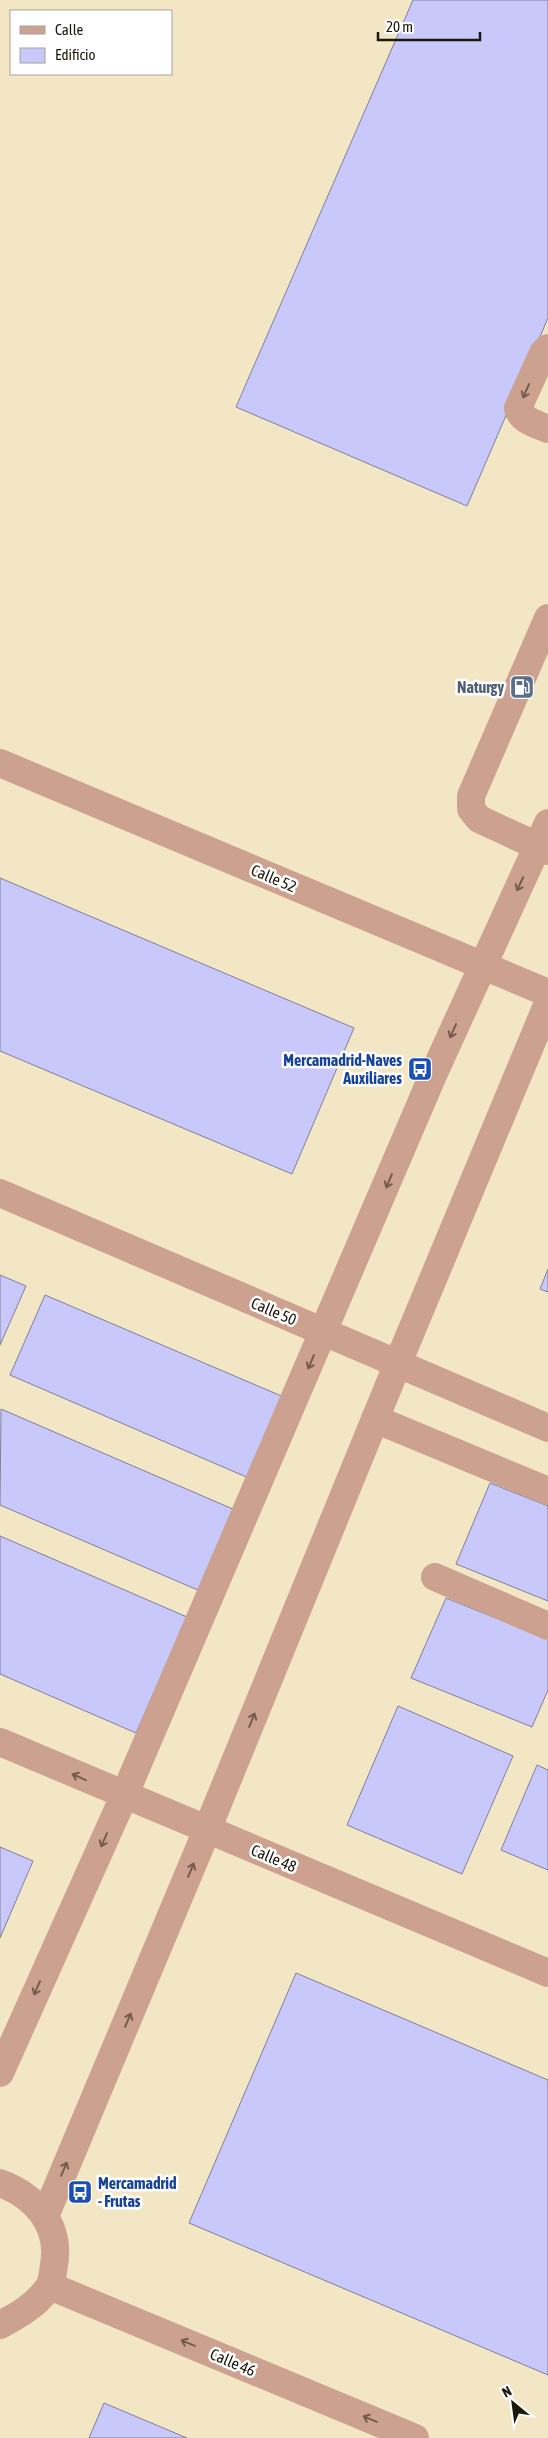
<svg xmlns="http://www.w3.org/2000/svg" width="548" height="2438" viewBox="0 0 548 2438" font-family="'Asap Condensed',sans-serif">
<rect width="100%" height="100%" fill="#f3e6c5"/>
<!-- building -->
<g fill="#c9c8fb" stroke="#7f7e9c">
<polygon points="413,0 548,0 548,318 467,506 236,407"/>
<polygon points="0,878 354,1028 292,1174 0,1051"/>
<polygon points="548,1269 548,1292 540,1289"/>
<polygon points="0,1275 26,1286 0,1345"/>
<polygon points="45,1295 286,1398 251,1479 10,1375"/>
<polygon points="1,1409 242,1513 207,1594 0,1505"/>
<polygon points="490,1483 548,1506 548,1601 456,1564"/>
<polygon points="0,1536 187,1617 136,1733 0,1674"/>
<polygon points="446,1598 548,1639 548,1690 532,1727 411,1678"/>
<polygon points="398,1706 513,1756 462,1874 347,1825"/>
<polygon points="537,1765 548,1770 548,1870 501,1850"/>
<polygon points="0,1847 33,1861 0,1938"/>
<polygon points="296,1973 548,2080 548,2375 189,2223"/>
<polygon points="104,2403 187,2438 89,2438"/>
</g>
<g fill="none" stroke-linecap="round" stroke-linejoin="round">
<!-- minor -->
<g stroke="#cda18f" stroke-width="28">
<path d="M548,348L543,353L518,408C521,421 537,424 548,429"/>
<polyline points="548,618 471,796 471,809 479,819 548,851"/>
<polyline points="0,763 548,993"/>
<polyline points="0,1193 548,1428"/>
<polyline points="375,1419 548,1491"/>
<polyline points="435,1577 548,1626"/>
<polyline points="0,1742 548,1973"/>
<polyline points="0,2073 124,1796 433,1075 548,823"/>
<path d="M0,2183C35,2196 61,2225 54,2265C53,2272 52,2282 49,2287C36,2305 19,2315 0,2325"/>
<polyline points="46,2214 207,1830 398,1363 548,1003"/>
<polyline points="50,2286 415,2438"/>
</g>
</g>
<!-- one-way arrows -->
<defs><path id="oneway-shaft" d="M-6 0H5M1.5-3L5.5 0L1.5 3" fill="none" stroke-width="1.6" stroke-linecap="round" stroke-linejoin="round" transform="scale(1.25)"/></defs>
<g stroke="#755c4e">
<use href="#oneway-shaft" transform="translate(526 391) rotate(114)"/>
<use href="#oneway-shaft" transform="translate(520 884) rotate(115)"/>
<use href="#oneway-shaft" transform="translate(453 1031) rotate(114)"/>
<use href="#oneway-shaft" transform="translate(389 1181) rotate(113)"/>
<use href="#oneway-shaft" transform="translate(311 1362) rotate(113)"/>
<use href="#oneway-shaft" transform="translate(252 1720) rotate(-68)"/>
<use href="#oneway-shaft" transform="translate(79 1777) rotate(-156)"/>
<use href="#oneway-shaft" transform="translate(104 1840) rotate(114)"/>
<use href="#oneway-shaft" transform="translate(191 1870) rotate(-67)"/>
<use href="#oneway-shaft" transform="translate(37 1988) rotate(114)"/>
<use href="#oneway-shaft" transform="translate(128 2020) rotate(-67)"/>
<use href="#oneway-shaft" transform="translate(64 2169) rotate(-67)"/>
<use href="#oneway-shaft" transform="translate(188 2343) rotate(-157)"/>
<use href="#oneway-shaft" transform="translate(370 2419) rotate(-157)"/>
</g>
<!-- icons -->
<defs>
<symbol id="fuel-square" viewBox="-11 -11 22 22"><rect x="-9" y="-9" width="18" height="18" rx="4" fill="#5c6f8a" stroke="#fff"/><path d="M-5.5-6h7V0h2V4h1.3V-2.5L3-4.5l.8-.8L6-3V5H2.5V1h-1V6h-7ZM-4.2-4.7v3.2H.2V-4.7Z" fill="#fff"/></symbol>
<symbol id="bus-square" viewBox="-11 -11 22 22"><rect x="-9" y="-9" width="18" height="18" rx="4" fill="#1a4fb4" stroke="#fff"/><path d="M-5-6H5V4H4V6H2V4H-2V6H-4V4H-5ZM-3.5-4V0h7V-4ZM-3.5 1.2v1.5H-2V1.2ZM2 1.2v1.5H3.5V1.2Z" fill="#fff"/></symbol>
</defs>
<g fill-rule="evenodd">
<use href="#fuel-square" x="508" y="673" width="28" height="28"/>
<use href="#bus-square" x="406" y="1055" width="28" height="28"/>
<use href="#bus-square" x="66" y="2178" width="28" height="28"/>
</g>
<g text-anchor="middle" stroke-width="5" stroke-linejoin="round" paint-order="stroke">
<!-- service labels -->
<g font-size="16" font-weight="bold" fill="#4e5e75" stroke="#fff" text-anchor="end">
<text x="504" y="693">Naturgy</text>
</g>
<!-- street labels -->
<g font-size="16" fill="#1d180c" stroke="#fff">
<text transform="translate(274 878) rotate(23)" y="6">Calle 52</text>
<text transform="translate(274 1311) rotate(23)" y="6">Calle 50</text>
<text transform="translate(274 1858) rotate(23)" y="6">Calle 48</text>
<text transform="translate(233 2362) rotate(23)" y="6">Calle 46</text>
</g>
<!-- transit labels -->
<g font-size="16" font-weight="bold" fill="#164399" stroke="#fff" text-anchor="end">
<text x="402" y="1066">Mercamadrid-Naves<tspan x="402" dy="18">Auxiliares</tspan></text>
<text x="98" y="2189" text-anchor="start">Mercamadrid<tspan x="98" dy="18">- Frutas</tspan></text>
</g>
</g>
<!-- legend -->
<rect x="10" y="10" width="162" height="65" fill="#ffffff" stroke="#a5a39e"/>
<rect x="20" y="26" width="25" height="8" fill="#cda18f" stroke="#a5a39e"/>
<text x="55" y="35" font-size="15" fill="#1d180c">Calle</text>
<rect x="20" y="48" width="25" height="15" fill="#c9c8fb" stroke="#a5a39e"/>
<text x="55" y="60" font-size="15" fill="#1d180c">Edificio</text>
<!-- north arrow -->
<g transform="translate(513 2403) rotate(331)" stroke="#ffffff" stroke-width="4" paint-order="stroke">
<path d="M0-4L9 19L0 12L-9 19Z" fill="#1d180c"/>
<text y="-8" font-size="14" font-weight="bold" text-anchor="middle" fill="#1d180c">N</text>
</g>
<!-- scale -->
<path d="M378 32v8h102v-8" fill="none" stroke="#1d180c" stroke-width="2.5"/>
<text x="386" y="32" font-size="15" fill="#1d180c" stroke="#ffffff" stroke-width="4" paint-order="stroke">20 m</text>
</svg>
